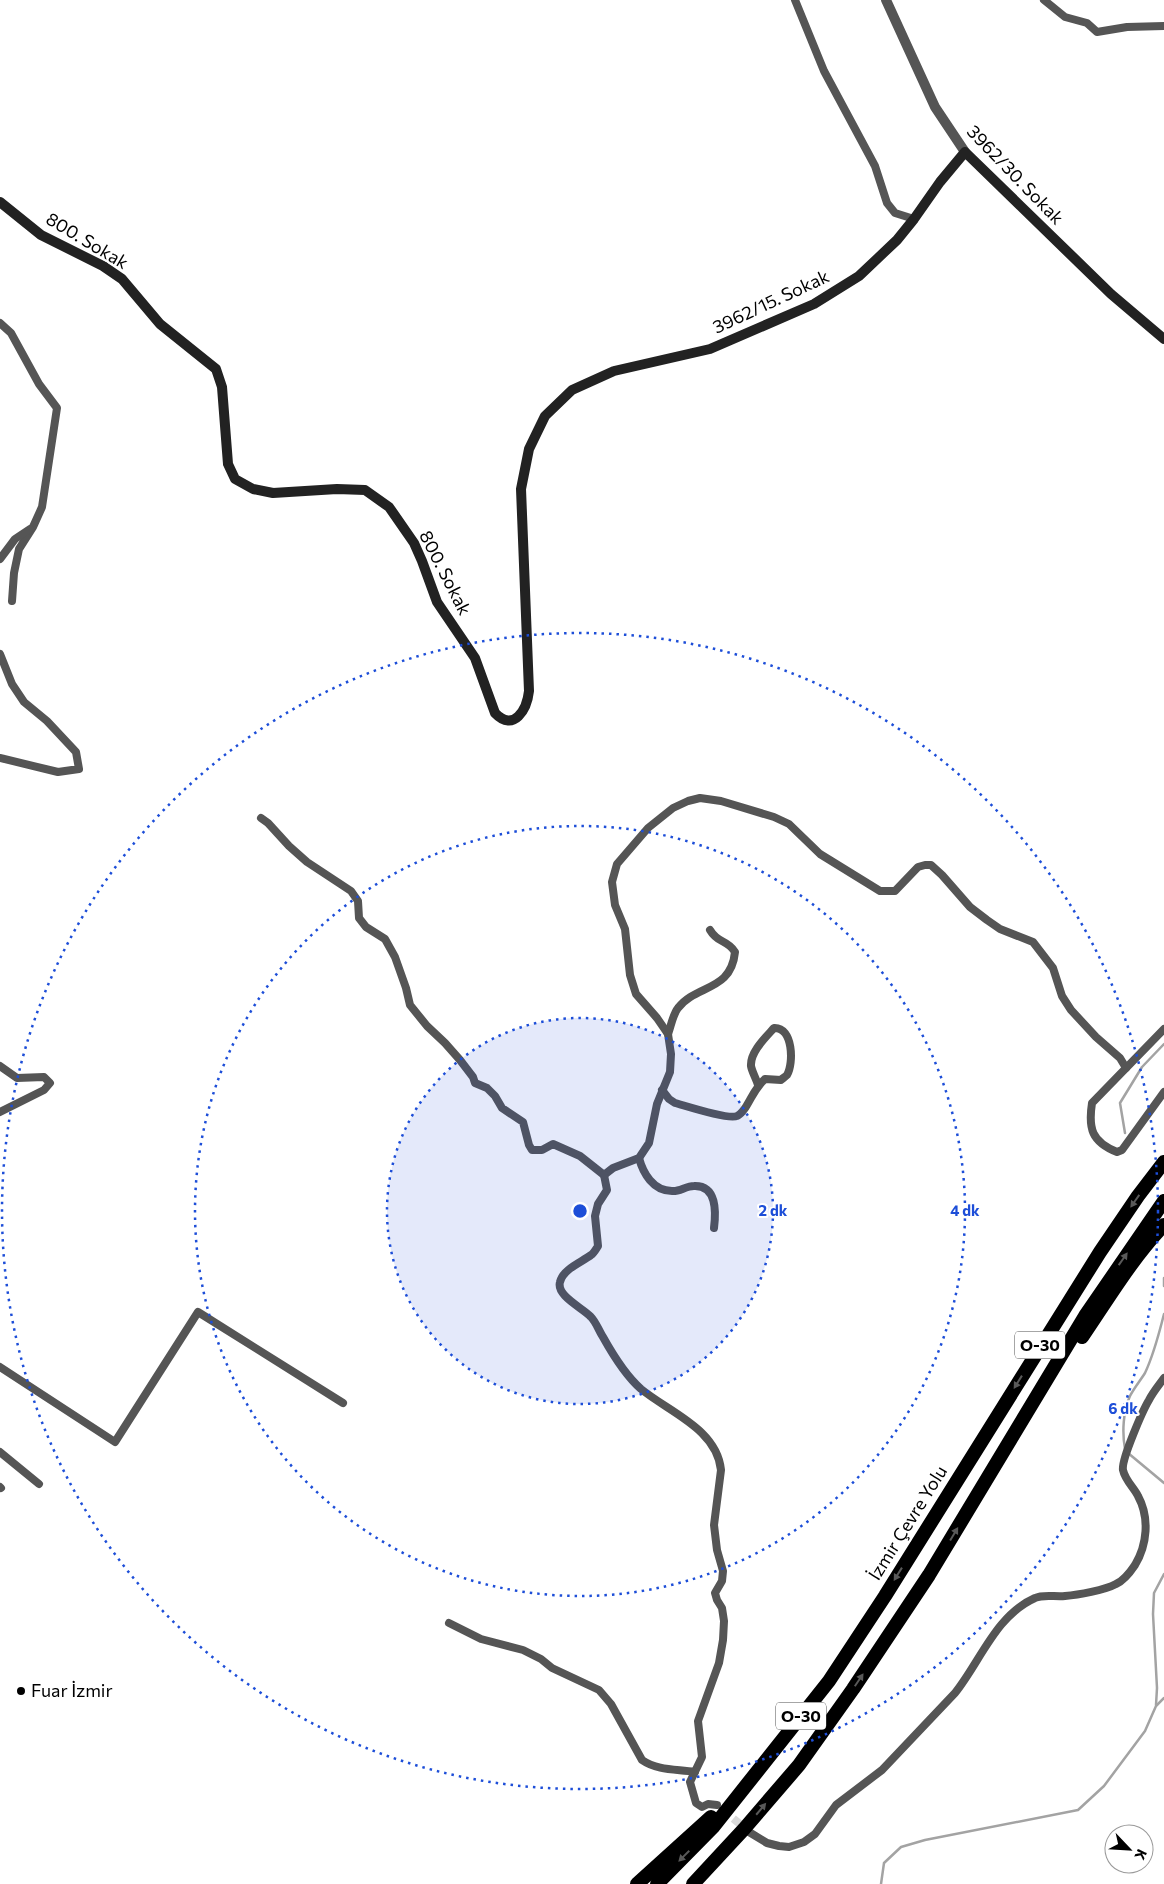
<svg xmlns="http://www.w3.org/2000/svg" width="1164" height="1884" viewBox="0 0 1164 1884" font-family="Commissioner,sans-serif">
<rect width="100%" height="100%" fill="#fff"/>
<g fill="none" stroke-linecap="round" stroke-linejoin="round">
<!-- stream -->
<g stroke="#a3a3a3" stroke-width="2.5">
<polyline points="1125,1133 1120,1103 1142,1067 1164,1044"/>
<polyline points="1164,1278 1164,1286"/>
<path d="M1125,1449C1122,1433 1123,1411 1130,1396C1134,1388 1140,1381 1145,1373C1154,1354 1159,1334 1164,1314"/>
<polyline points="1128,1453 1164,1483"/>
<polyline points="1156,1705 1157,1688 1153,1614 1154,1593 1164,1574"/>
<polyline points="881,1884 884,1863 901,1847 925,1840 1078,1810 1104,1786 1145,1731 1156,1706 1164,1698"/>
</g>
<!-- minor-tunnel -->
<polyline stroke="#d9d9d9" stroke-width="8" stroke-dasharray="8 4" stroke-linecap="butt" points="724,1811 746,1829"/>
<!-- minor -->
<g stroke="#555" stroke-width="8">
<polyline points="795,0 824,71 875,166 887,203 895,213 914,219"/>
<polyline points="1044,0 1065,17 1087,23 1097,32 1127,27 1164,26"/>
<polyline points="0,323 11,333 39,384 57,408 42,507 33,527 19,549 14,573 12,601"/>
<polyline points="0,559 15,539 30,529"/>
<polyline points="0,654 12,684 24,702 47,721 76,752 79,769 58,772 0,758"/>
<polyline points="261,818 268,823 289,846 307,862 351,891 358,901 359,918 366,927 385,939 395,957 406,988 410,1005 427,1026 445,1043 460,1060 473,1077 475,1083 487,1088 495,1096 502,1108 523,1122 529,1145 532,1150 542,1150 553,1144 580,1156 604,1175 613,1168 639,1158 649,1143 657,1104 670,1072 671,1054 668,1034 657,1018 636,994 630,975 625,929 615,905 612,882 617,864 648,828 673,808 688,801 700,798 721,801 774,817 789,824 820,854 880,891 895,891 918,867 925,865 931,865 942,875 970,907 987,920 1000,929 1033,942 1053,968 1062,996 1071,1010 1096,1037 1120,1058 1126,1068"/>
<path d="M1164,1029L1092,1103C1088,1129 1092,1142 1117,1152L1122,1150L1164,1092"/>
<path d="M668,1034C671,1026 673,1014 678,1008C696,984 731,992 735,952C727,939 718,944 710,930"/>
<polyline points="0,1066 17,1078 44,1077 50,1083 44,1090 0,1112"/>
<path d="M662,1090L669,1099L675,1103C686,1106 729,1120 737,1116C740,1115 745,1109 747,1105C753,1095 756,1087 765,1079L781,1080C783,1078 785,1077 787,1075C794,1063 793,1027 774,1028C766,1037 750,1052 751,1066C752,1072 756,1078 758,1085"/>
<path d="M639,1158C643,1173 653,1191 672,1191C679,1192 686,1186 694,1186C717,1185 716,1212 714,1228"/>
<path d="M604,1175L607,1190L598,1204L595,1216L598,1246C596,1249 594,1253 591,1255C582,1262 563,1269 560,1282C556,1296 583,1308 591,1317C596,1322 599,1331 603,1337C613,1355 625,1375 641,1389C669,1412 717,1429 721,1470L714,1525L717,1550L723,1571L722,1581L715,1593L717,1600L722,1608L724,1621L723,1640L719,1663L698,1721L702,1757L690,1782L696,1803L702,1807L708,1804L717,1805"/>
<polyline points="0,1367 115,1442 198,1312 343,1403"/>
<polyline points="0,1452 39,1484"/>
<polyline points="0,1487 1,1488"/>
<path d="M449,1623L481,1639L523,1650L541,1659L552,1668L599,1690L611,1704L642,1760C658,1771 676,1769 695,1772"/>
<path d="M749,1832L767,1843L779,1846L789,1847L804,1842L815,1834L836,1805L882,1770L955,1693C980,1662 996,1615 1035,1598C1043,1594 1055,1597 1065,1596C1078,1595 1105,1590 1116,1584C1123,1581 1131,1571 1135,1565C1147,1545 1150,1518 1138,1496C1134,1488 1125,1480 1123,1470C1121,1460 1143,1410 1149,1400C1153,1392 1159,1385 1164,1378"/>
</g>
<!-- tertiary -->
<polyline stroke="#555" stroke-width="10" points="886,0 935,107 965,152"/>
<!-- secondary -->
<path stroke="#222" stroke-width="10" d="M0,202L41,235L103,266L122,279L160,324L216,369L222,387L228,464L235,479L253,489L273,493L337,489L365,490L389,507L414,543L422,561L437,602L475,658L495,713C514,733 527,709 529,691L521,489L529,449L545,416L572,390L614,371L710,349L814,304L859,276L897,240L914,219L940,182L965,152L1111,294L1164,339"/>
<!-- motorway -->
<g stroke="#000" stroke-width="14">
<path d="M1082,1337C1108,1299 1132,1258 1164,1225"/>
<polyline points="637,1884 711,1817"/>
<polyline points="657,1884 714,1826 829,1681 885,1596 1100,1252 1138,1196 1164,1162"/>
<polyline points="693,1884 744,1829 799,1765 853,1689 929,1575 1085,1316 1164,1201"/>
</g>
</g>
<!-- one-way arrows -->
<defs><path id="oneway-solid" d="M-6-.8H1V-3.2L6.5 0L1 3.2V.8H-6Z" transform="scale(1.25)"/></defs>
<g fill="#595959">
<use href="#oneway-solid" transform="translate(1135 1201) rotate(125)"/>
<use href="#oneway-solid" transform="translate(1123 1259) rotate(-55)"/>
<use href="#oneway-solid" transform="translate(1018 1382) rotate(122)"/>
<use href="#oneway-solid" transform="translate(954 1534) rotate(-59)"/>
<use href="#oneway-solid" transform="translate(898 1574) rotate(122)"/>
<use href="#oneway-solid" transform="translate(859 1680) rotate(-56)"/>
<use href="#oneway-solid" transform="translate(761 1809) rotate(-50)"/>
<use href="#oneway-solid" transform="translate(684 1856) rotate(135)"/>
</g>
<!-- distance rings -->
<circle cx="580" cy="1211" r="193" fill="#1d4ed8" fill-opacity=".12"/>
<g fill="none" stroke="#1d4ed8" stroke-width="2.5" stroke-dasharray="2.5 5">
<circle cx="580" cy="1211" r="193"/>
<circle cx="580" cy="1211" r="385"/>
<circle cx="580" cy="1211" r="578"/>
</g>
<!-- markers -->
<circle fill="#000" stroke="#fff" stroke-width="2" cx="21" cy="1691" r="5"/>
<g text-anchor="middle" stroke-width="4" stroke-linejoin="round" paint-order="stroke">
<!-- shield labels -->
<g fill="#fff" stroke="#4c4c4c" stroke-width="1">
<rect x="1015" y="1331.5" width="50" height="27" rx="4"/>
<rect x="776" y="1702.5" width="50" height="27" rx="4"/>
</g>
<g font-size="16" font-weight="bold" fill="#000">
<text x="1040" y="1351">O-30</text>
<text x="801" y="1722">O-30</text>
</g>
<!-- street labels -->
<g font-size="18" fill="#000" stroke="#fff">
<text transform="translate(1015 175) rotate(46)" y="6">3962/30. Sokak</text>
<text transform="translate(87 241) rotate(31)" y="6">800. Sokak</text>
<text transform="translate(771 302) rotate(-25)" y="6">3962/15. Sokak</text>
<text transform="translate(445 573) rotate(63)" y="6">800. Sokak</text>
<text transform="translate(908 1523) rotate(-58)" y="6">İzmir Çevre Yolu</text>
</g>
<!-- poi labels -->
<g font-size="18" fill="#000" stroke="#fff" text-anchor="start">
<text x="31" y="1697">Fuar İzmir</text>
</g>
</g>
<circle cx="580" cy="1211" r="8" fill="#1d4ed8" stroke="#fff" stroke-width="2.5"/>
<g font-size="15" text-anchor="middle" font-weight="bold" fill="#1d4ed8" stroke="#fff" stroke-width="4" stroke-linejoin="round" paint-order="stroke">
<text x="773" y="1216">2 dk</text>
<text x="965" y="1216">4 dk</text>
<text x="1123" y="1414">6 dk</text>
</g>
<!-- north arrow -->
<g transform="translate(1129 1849) rotate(115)"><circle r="24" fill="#ffffff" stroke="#999999"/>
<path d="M0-4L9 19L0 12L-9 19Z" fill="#000000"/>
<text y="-8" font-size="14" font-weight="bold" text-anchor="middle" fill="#000000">K</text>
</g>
</svg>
